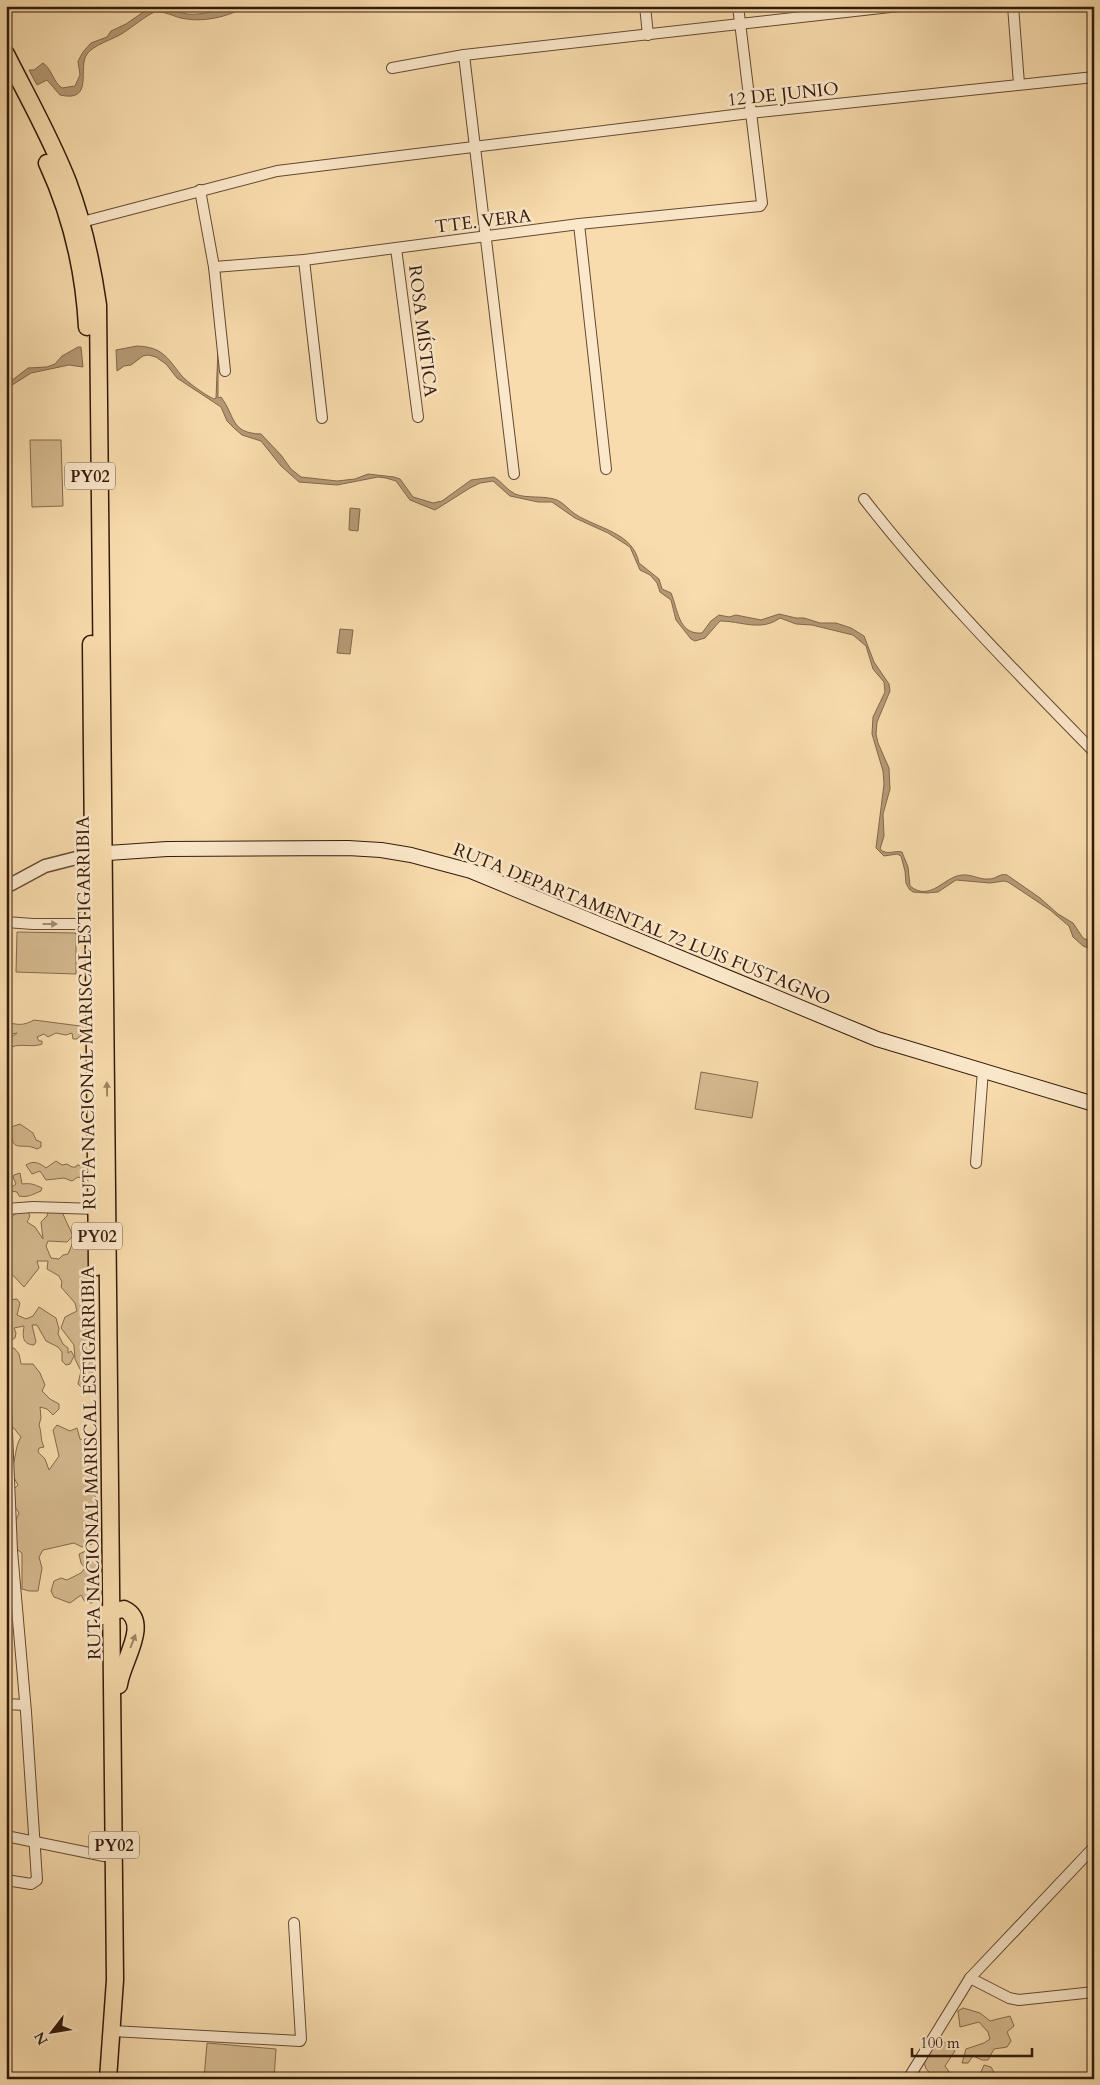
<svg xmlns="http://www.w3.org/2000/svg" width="1100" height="2085" viewBox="0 0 1100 2085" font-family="Cardo,serif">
<rect width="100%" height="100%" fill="#f9dcad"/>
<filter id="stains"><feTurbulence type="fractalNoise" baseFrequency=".004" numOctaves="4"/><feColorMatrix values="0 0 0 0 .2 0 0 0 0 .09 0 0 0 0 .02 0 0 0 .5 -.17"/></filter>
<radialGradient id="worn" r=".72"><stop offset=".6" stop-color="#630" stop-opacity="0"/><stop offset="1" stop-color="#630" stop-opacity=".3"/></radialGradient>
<!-- green -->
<g fill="#d7bb91" stroke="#856a4e">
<polygon points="30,440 61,440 63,506 32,507"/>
<polygon points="17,932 76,933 76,974 16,972"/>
<path d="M34,1020L80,1026L85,1029V1032L77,1039H73L72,1033L66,1035L56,1033L48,1037L44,1034L37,1037L39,1041H42V1044C32,1048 20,1043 12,1047L9,1044V1039L17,1033L6,1035V1022C18,1025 23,1026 34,1020Z"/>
<polygon points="701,1072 758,1082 752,1118 695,1109"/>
<path d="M20,1124L33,1133L36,1140L41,1142V1147L37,1149C21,1141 11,1156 11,1127Z"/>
<path d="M56,1161L62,1165L67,1164L72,1167H76L77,1165L84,1166L88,1175L83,1179L78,1177L72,1181L64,1178L46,1180L40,1171L32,1174L26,1165C33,1160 40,1163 46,1168Z"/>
<path d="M20,1173L22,1184C31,1183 33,1184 42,1188L41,1191C33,1194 28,1198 19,1196L17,1192L11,1191V1188L16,1184L13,1177L14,1175Z"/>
<polygon points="23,1210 27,1210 30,1216 27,1222 35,1227 43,1239 41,1222 47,1216 48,1212 62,1212 73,1236 67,1242 48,1241 46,1246 51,1258 59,1259 63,1255 68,1254 74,1240 89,1241 91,1256 91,1284 95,1289 95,1301 93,1324 94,1369 92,1375 94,1383 88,1394 78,1384 81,1371 75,1359 74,1345 61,1328 65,1317 77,1311 75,1303 61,1287 62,1282 59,1276 47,1269 48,1261 37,1261 39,1268 24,1287 6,1268 6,1223 15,1214"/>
<path d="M17,1299L20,1303L17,1315L26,1319L33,1316L39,1307L56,1318L59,1329L58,1334L63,1344L68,1348V1353L71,1351L74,1356L70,1364L66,1365L62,1361V1352L58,1347L46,1341L37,1325H32L36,1342L34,1345C21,1344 23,1335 24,1326L14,1328L16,1333L15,1338L10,1341L7,1338L6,1325L10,1314L7,1308L8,1300Z"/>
<path d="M14,1348L19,1354L21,1364H33L40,1373L45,1385L42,1391L50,1399L59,1404V1409L53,1415L47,1409L40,1407L41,1418L39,1425C42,1433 40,1439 44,1447L39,1448L38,1452L45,1459L49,1470L59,1456L53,1430L57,1425L70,1431L77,1428L80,1439L84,1440L95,1435L96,1530L92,1544L82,1547L74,1543L43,1550L39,1557L42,1568L38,1591H29L22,1589V1553L15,1548V1522L19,1513L12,1502L13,1490L18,1485L13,1476L11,1468C17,1459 14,1448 21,1437L12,1426L10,1418L9,1349Z"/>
<polygon points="90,1549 98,1560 99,1585 93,1590 92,1603 85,1602 81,1595 70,1603 54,1597 51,1591 54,1581 61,1578 67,1580 81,1573 85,1568 81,1563 79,1554"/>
<polygon points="963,2008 980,2013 990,2021 1010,2016 1014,2026 1007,2032 1011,2041 1007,2047 994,2049 988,2060 982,2060 973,2056 968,2063 962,2063 966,2049 984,2043 990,2039 988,2032 979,2022 960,2027 958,2011"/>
<polygon points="943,2042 950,2043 955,2051 945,2066 952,2076 962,2076 964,2079 936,2079 926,2069 924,2062 930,2053 930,2047"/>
<polygon points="207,2043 276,2049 274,2079 204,2079"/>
<polygon points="984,2065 991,2067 996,2076 1011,2076 1015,2073 1022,2075 1022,2079 978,2079"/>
</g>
<!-- water -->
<g fill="#b69a76" stroke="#82674b">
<path d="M152,6C167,6 174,12 187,14C207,16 227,6 247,6C228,17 203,23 181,18C173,16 164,11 155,12C148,14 131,28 123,33C114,39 93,45 87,54C77,68 95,103 60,95L47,80L37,85L29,70H34L43,63C52,69 53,82 62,88L75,86L80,75L78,61L83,52L91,43L107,37L111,31L126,24Z"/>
<path d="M137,346C162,347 167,357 181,375C187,382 205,395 214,399L216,398L218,349V398L221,397C236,417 230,433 261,434L281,455L291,469L301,477L337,481L355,479L368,474L394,477L400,479L413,497L433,503L442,501L471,480L494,477C501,481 507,490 515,494C527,499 544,495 557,500C564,503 569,510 575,514C598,529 633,532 639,563L659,579L662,589L671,593C678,609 678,635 702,633L711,621L719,615L729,617L736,615L761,620L779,614L796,618H804L820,623H836L851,628L864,636L874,662L889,684L890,691L877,722L876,734L878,743L889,768L890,789L883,814L884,836L880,849C887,856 894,850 902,852L908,867L910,886C931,903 945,875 963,875C971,874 980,880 989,879C997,879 999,873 1007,875L1040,898L1058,914L1073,923L1083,938L1094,943V950L1083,946L1073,937L1069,926L1050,910L1008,882L1004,881L990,883L956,880L938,892L927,893L913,892L909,889L906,883L905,871L901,856L897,854L884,856L876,848L884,784L883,771L872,734L873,717L885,692L884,682L873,669L866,646L853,635L812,625L796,624L780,618C761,632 741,621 720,621L705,638L695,641L691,639L676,620L671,600L660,592L657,583L650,575L640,570L630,547L608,533L575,518L552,502H538L510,496L493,481L480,483L470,488L435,510L410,500L396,481L386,478L378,477L337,485L299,482L281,466L261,441L242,435L235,429L227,421L221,407L177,378L166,364L156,357L148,355L143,356L131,365L124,366L117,371L116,350Z"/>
<polygon points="78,347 81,347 83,367 69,365 31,373 6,389 6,385 28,368 47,367 55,364 62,356"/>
<polygon points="350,508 360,509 358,531 349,530"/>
<polygon points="340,629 353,630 350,654 337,653"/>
</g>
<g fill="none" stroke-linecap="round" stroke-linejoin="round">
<defs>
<g id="minor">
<polyline points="645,6 648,35"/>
<polyline points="1013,6 1019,84"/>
<polyline points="464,55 514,474"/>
<polyline points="392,68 464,55 899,6"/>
<polyline points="200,190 214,267 225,371"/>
<polyline points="82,222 277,171 750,113 1094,77"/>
<polyline points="579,224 606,469"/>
<polyline points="396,248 418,417"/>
<polyline points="304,260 322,418"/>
<polyline points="214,267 304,260 579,224 760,206 762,203 738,6"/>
<path d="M864,499C934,589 1014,670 1094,752"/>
<polyline points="6,922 33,924 94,924"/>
<polyline points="976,1163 983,1070"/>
<polyline points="6,1209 33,1207 97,1209"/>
<polyline points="6,1409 12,1551 26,1712 37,1880 31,1884 6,1880"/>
<polyline points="6,1704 25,1705"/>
<polyline points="6,1836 104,1856"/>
<polyline points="970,1978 1009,1998 1019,2000 1094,1992"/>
<polyline points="112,2031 300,2041 301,2039 294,1923"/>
<polyline points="908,2079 970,1978 1094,1847"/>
</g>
<polyline id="tertiary" points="6,887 45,866 92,854"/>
<polyline id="secondary" points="93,854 167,849 348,848 381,850 411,855 471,871 877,1039 1094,1104"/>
<g id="trunk">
<path d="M6,54C27,96 51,138 68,182C83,222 92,263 98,305L115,1980L108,2079"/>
<path d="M47,163C71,215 84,270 87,327"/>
<polyline points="91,644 97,1267"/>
<path d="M103,1616L108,1612L124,1609C152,1622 121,1663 119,1685"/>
</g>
</defs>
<!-- minor casing -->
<use href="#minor" stroke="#644a34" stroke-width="12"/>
<!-- tertiary casing -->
<use href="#tertiary" stroke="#644a34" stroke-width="15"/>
<!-- secondary casing -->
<use href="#secondary" stroke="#331a0b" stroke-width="16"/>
<!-- trunk casing -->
<use href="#trunk" stroke="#331a0b" stroke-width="19"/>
<!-- minor -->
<use href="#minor" stroke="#fbe8ca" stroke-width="10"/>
<!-- tertiary -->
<use href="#tertiary" stroke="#fbe8ca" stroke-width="12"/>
<!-- secondary -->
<use href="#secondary" stroke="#fbe8ca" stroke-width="14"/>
<!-- trunk -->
<use href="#trunk" stroke="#f9dcad" stroke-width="16"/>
</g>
<!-- one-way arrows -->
<defs><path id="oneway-solid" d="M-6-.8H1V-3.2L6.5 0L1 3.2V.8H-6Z" transform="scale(1.25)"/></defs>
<use fill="#a18b74" href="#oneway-solid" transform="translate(50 924)"/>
<g fill="#a08564">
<use href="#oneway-solid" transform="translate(107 1089) rotate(-91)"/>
<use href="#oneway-solid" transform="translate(133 1641) rotate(-69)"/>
</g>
<g text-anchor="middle" stroke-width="5" stroke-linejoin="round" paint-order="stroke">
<!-- shield labels -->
<g fill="#fbe8ca" stroke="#6f5844" stroke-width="1">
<rect x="65" y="462.5" width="50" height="27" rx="4"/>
<rect x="72" y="1222.5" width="50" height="27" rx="4"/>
<rect x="89" y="1831.5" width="50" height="27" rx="4"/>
</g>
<g font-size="16" font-weight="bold" fill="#331a0b">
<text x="90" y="482">PY02</text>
<text x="97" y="1242">PY02</text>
<text x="114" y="1851">PY02</text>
</g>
<!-- street labels -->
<g font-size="18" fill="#331a0b" stroke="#fbe8ca">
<text transform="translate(783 94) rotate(-6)" y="6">12 DE JUNIO</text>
<text transform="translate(483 221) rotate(-7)" y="6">TTE. VERA</text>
<text transform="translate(423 331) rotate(83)" y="6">ROSA MÍSTICA</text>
<text transform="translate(642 924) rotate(22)" y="6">RUTA DEPARTAMENTAL 72 LUIS FUSTAGNO</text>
<text transform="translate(86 1013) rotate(-91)" y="6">RUTA NACIONAL MARISCAL ESTIGARRIBIA</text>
<text transform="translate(91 1463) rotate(-91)" y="6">RUTA NACIONAL MARISCAL ESTIGARRIBIA</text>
</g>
</g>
<!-- margin -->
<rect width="1100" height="2085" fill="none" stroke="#f9dcad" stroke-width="25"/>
<rect x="8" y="8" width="1085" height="2070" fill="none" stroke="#331a0b" stroke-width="2.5"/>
<rect x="12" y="12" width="1075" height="2060" fill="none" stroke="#331a0b"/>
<!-- north arrow -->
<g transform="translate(52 2032) rotate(239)" stroke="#fbe8ca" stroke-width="4" paint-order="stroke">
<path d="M0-4L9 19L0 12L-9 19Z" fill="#331a0b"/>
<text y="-8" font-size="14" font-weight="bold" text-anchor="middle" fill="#331a0b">N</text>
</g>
<!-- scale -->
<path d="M912 2048v8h120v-8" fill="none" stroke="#331a0b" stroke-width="2.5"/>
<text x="920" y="2048" font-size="15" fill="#331a0b" stroke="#fbe8ca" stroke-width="4" paint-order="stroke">100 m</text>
<rect width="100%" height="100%" filter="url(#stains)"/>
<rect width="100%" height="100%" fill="url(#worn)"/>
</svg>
